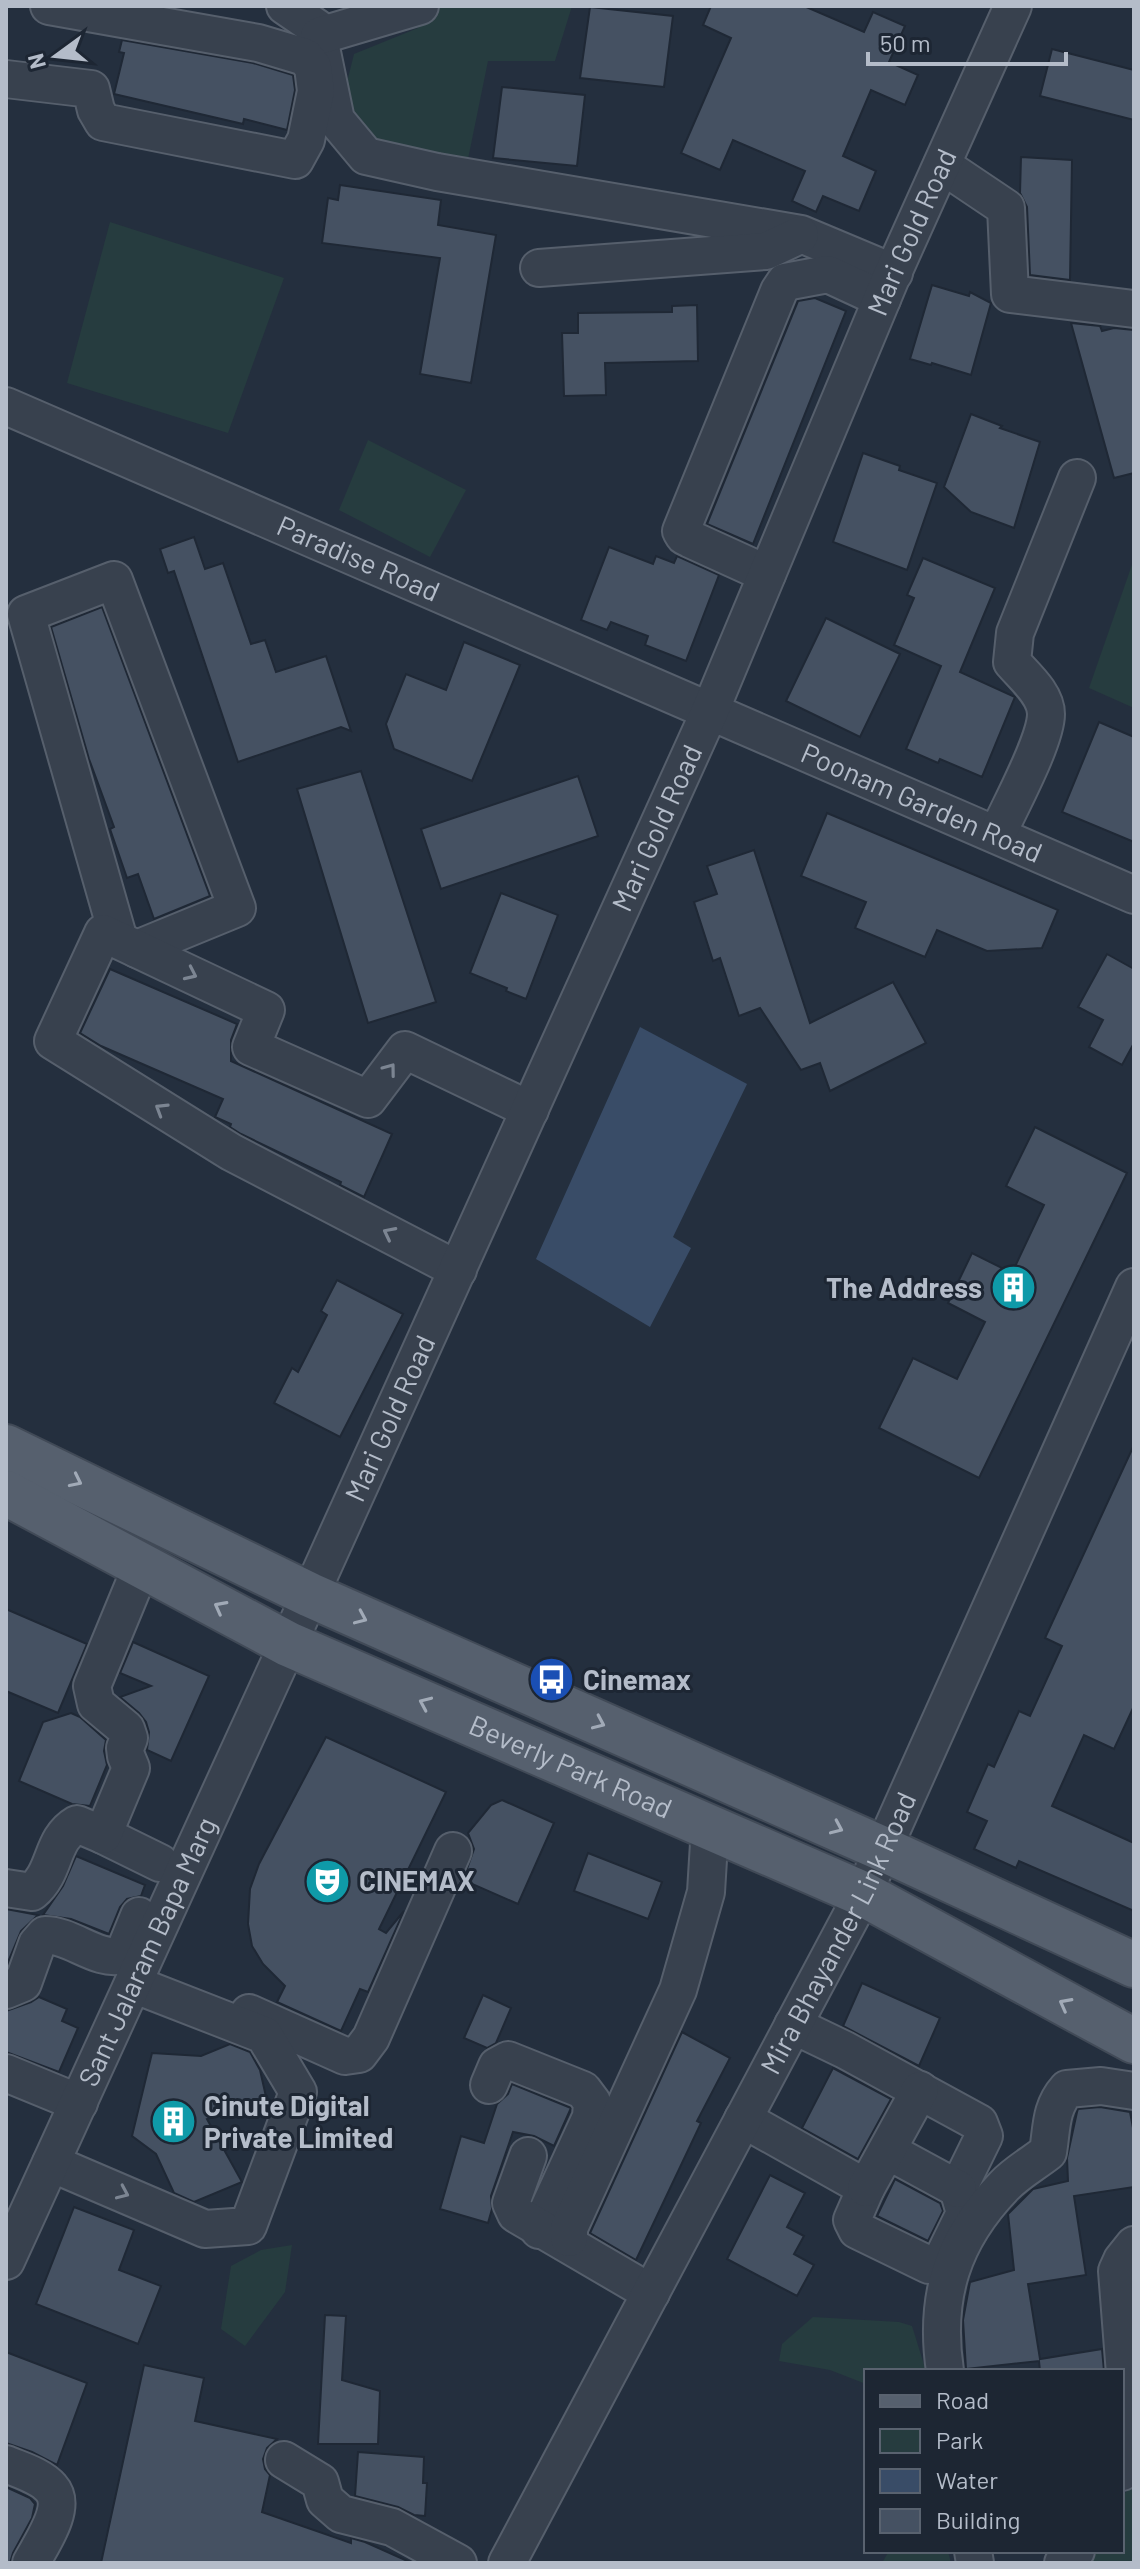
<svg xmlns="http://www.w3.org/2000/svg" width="1140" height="2569" viewBox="0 0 1140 2569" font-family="Barlow,sans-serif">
<rect width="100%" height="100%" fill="#242f3e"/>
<!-- green -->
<g fill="#263c3f">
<polygon points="429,6 572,6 555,61 488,61 467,164 382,150 341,106 354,54 418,28"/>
<polygon points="110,222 284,278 228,433 67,383"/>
<polygon points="368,440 466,490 430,557 339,510"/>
<polygon points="1134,559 1134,708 1089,688"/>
<polygon points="292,2245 285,2292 245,2346 221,2329 231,2266 261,2250"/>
<polygon points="813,2317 899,2322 912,2326 926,2371 866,2371 866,2384 830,2370 779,2361 782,2344"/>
<polygon points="1134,2481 1134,2563 1087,2563 1090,2551 1122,2551 1122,2496 1132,2486"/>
<polygon points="889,2551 948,2551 951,2563 882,2563"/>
</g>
<!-- water -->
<polygon fill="#394c67" points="640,1027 747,1084 673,1237 691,1248 650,1327 536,1259"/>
<!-- building -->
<g fill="#455162" stroke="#1f2835" stroke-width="2">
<polygon points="711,6 804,6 864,32 873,12 905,26 889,62 918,75 905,105 871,90 843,156 876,171 859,211 823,196 816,212 792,201 805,171 733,140 720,170 681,153 731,38 703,25"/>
<polygon points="590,7 673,16 664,87 580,78"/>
<polygon points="122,40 253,63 293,75 295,90 287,130 244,119 243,124 114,94 124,53 119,52"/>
<polygon points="1052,49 1134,70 1134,120 1040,96"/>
<polygon points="502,87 585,95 577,166 493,158"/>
<polygon points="1021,157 1072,160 1070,280 1030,275 1027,207 1020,193"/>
<polygon points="340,185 441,200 438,225 496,235 471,383 420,374 440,258 322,243 328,198 338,200"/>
<polygon points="932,285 969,296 970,292 991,303 971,375 932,363 931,365 910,359"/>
<polygon points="815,298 846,311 753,544 707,524 798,301"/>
<polygon points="697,305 698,361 605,363 606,395 564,396 562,333 578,333 578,313 672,312 672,306"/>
<polygon points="1071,323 1100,326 1102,331 1114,328 1134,330 1134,473 1114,478"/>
<polygon points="971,414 1002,426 1000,428 1040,442 1014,528 971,512 944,487"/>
<polygon points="863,453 900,466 899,470 937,483 907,570 833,542"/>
<polygon points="194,537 205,569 223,563 251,644 265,640 276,672 326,656 351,731 341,727 238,762 174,571 168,573 160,549"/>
<polygon points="609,547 653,564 656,556 674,563 677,556 719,575 686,661 645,645 648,636 611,622 607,630 581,620"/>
<polygon points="923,558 995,588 960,672 1015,697 982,777 940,759 938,763 906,749 941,666 894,645 914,598 907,595"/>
<polygon points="102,607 210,896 154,919 138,874 127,878 110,829 114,827 89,759 51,627"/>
<polygon points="826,618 900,654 860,737 786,701"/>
<polygon points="464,642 520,665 472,781 394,749 386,724 406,674 446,690"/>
<polygon points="1099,722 1134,737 1134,842 1062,812"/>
<polygon points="361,771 436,1002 368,1023 297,789"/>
<polygon points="578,776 598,836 441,889 421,829"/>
<polygon points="827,813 1058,910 1042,948 987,951 937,930 925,957 855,928 866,902 801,876"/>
<polygon points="754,850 810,1023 893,982 926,1043 830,1091 820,1063 801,1070 760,1008 739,1016 720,958 713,961 694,902 717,894 707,866"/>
<polygon points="501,893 558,915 526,999 506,991 507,988 470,973"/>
<polygon points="1107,954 1134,969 1134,1043 1122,1065 1089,1047 1103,1020 1078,1007"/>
<polygon points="110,969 237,1024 231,1040 231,1061 392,1134 364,1197 340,1185 341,1182 241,1134 230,1127 231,1124 215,1117 223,1099 101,1046 80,1033"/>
<polygon points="1035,1127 1127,1173 979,1478 879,1428 913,1358 957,1379 985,1322 948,1303 972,1253 1012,1273 1044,1205 1006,1186"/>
<polygon points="337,1280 403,1314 340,1437 274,1403 292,1368 298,1372 327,1315 321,1311"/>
<polygon points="1134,1445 1134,1706 1114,1749 1084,1735 1052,1806 1134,1843 1134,1911 1019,1861 1016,1868 974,1849 987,1821 967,1812 988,1764 994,1767 1019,1711 1030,1716 1062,1646 1045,1638"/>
<polygon points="6,1609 87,1644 58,1713 6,1691"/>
<polygon points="133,1642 209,1676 171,1761 147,1750 149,1732 146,1722 139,1713 120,1697 151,1686 120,1673"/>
<polygon points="71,1713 80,1717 106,1740 104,1751 107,1765 90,1806 72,1804 19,1781 43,1722"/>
<polygon points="326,1737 446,1792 379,1929 386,1933 404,1911 368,1992 360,1989 341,2031 277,2002 285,1986 263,1964 252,1946 248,1924 250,1889 259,1864"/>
<polygon points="502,1800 554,1823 518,1904 463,1880 474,1849 468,1833 491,1805"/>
<polygon points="588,1853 662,1882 648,1919 574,1891"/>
<polygon points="76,1856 145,1885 141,1896 127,1899 120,1907 109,1934 71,1919 43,1915 63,1886"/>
<polygon points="6,1909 38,1915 21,1931 6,1967"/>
<polygon points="862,1983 940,2018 919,2066 843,2026"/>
<polygon points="483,1995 511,2008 496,2043 487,2048 464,2038"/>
<polygon points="39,1997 67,2009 62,2021 78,2028 59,2072 6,2052 6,2011 31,2002"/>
<polygon points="682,2032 730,2058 697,2121 701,2123 636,2260 590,2233"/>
<polygon points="230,2044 250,2052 260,2070 267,2101 207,2119 242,2182 194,2202 174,2193 156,2154 132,2136 152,2053 201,2056"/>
<polygon points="833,2068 891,2099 858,2159 802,2128"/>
<polygon points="512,2084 571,2108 554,2146 534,2136 513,2132 491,2196 492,2209 488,2223 440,2209 461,2136 484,2143 497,2104 508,2094"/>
<polygon points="1100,2107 1130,2112 1134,2133 1134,2187 1074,2196 1086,2275 1028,2284 1040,2359 1102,2349 1104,2371 1040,2371 1039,2361 966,2369 963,2320 970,2282 1014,2270 1008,2214 1033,2189 1068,2181 1067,2158 1077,2112 1078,2109"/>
<polygon points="770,2175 805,2193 787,2227 804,2236 794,2254 814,2265 797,2296 727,2259"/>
<polygon points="895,2179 940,2203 943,2211 928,2241 877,2216"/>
<polygon points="74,2207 134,2230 119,2270 161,2286 138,2344 36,2304"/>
<polygon points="325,2315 346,2316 342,2380 380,2391 378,2444 318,2444"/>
<polygon points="6,2352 87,2383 57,2465 32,2452 6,2443"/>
<polygon points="144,2365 204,2378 195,2421 277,2439 267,2448 263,2459 265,2469 270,2475 262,2512 351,2543 351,2538 365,2542 412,2563 101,2563"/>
<polygon points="358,2452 424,2457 423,2483 427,2483 425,2516 414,2515 398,2507 355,2496"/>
<polygon points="6,2487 30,2498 35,2504 32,2518 13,2553 10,2563 6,2563"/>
</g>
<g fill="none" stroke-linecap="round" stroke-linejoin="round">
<defs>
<g id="minor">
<polyline points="285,6 317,28 336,120 366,156 437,172 801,234 894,273"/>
<polyline points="319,36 420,6"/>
<polyline points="6,79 91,89 96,110 103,122 295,160 306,140 316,91 313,67 305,57 258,43 49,6"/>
<polyline points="942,165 1006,208 1010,294 1134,309"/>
<polyline points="539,268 766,251 800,235"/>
<path id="s1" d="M6,406L1134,895"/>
<polyline points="767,574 690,539 684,536 681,531 779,291 785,282 828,274 882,299"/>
<path d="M997,835C1009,808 1046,741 1046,714C1046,694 1024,676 1012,662L1015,633L1077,478"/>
<polyline points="119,940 26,614 114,580 237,908 137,949"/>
<polyline points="458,1270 231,1152 53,1041 103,933 266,1010 251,1047 368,1099 405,1050 530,1110"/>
<polyline points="103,1835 160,1863"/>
<path d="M6,1888L32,1892C57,1871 50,1840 77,1824L103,1835L131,1768L126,1756L125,1748L129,1738L126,1729L96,1704L92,1686L142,1565"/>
<path d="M6,1990L23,1983L37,1944L45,1935C72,1935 97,1962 123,1955L139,1916"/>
<polyline points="249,2013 345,2056 359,2054 371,2038 453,1851"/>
<polyline points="6,2073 79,2103"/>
<polyline points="489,2085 497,2066 508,2060 583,2090 592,2102 591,2117 539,2230"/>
<polyline points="743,2119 866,2188 852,2220 857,2230 929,2265 941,2262 965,2213 958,2189 984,2136 979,2123 845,2050 793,2025"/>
<polyline points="888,2151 958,2189"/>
<polyline points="528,2156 511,2203 516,2214 651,2293"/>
<polyline points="51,2163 205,2229 248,2226 298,2092 264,2035 133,1984"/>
<polyline points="866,2188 920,2090"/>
<polyline points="569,2238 569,2228 678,1990 706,1892 710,1827"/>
<path id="s2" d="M6,2261L288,1644L710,711L892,275L1013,6"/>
<path d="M945,2371C934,2297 952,2240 1004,2186C1016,2173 1034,2163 1048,2152C1052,2128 1050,2108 1067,2089L1101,2086L1134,2091"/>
<polyline points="284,2460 320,2482 325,2500 341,2514 392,2527 458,2563"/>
<path d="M6,2464C20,2470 41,2476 51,2488C68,2507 41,2544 31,2563"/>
<polyline points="1122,2472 1131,2451 1117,2271 1122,2260 1134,2245"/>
<polyline points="973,2551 975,2563"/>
<path id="s3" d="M507,2563L863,1894L1134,1287"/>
<polyline points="1063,2563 1076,2551"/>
</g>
<g id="major">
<polyline points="6,1447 310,1595 883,1849 1134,1965"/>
<path id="s4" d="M6,1493L288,1644L863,1894L1134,2041"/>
</g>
</defs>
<!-- minor casing -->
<use href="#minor" stroke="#565f6c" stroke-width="40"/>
<!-- major casing -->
<use href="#major" stroke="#414a57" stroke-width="48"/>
<!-- minor -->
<use href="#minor" stroke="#38414e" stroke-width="36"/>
<!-- major -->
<use href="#major" stroke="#56606e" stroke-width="44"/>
</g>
<!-- one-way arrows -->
<defs><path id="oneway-chevron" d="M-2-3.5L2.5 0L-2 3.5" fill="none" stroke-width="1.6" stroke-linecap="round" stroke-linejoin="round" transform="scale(2)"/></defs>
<g stroke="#7c8592">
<use href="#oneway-chevron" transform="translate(191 974) rotate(25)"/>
<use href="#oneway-chevron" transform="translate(390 1069) rotate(-53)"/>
<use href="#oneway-chevron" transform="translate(161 1109) rotate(-148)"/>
<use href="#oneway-chevron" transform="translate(389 1233) rotate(-153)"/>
<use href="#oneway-chevron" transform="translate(123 2193) rotate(24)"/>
</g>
<g stroke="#a1aab7">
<use href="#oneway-chevron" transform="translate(76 1481) rotate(26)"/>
<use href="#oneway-chevron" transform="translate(220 1607) rotate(-152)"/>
<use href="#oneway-chevron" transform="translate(361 1618) rotate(24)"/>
<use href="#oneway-chevron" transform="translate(425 1703) rotate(-156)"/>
<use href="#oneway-chevron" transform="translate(599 1723) rotate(24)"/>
<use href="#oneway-chevron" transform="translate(837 1828) rotate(24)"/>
<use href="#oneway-chevron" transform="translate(1065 2004) rotate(-152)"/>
</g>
<!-- icons -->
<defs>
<symbol id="building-disc" viewBox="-11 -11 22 22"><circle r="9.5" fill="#0f9aa8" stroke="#1d2633"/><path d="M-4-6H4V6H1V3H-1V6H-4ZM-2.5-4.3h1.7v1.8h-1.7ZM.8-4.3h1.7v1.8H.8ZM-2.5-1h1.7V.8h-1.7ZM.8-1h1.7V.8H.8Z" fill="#fff"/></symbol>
<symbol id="bus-disc" viewBox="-11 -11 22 22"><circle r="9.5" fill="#1a4fb4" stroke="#1d2633"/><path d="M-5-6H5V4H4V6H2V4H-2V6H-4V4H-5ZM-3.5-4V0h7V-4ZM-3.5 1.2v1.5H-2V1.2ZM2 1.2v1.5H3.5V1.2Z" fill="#fff"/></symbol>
<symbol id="theatre-disc" viewBox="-11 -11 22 22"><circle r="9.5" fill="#0f9aa8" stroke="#1d2633"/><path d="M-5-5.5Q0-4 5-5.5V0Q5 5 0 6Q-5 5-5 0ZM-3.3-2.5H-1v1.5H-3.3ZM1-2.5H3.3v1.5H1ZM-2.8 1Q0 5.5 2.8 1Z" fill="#fff"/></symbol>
</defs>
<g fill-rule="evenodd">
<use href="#building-disc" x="988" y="1262" width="51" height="51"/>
<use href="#bus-disc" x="526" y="1654" width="51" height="51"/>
<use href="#theatre-disc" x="302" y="1856" width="51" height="51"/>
<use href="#building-disc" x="148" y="2096" width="51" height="51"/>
</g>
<g text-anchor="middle" stroke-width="6" stroke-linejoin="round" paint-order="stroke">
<!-- street labels -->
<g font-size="28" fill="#b4bcc9" stroke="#1d2633">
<text dy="10" stroke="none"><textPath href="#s2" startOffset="2222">Mari Gold Road</textPath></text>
<text dy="10" stroke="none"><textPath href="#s1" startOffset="384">Paradise Road</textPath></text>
<text dy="10" stroke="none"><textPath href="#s1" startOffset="998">Poonam Garden Road</textPath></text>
<text dy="10" stroke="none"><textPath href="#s2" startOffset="1574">Mari Gold Road</textPath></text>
<text dy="10" stroke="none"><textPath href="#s2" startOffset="926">Mari Gold Road</textPath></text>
<text dy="10" stroke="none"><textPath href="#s4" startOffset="628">Beverly Park Road</textPath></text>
<text dy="10" stroke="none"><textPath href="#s3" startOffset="712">Mira Bhayander Link Road</textPath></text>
<text dy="10" stroke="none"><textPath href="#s2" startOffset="340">Sant Jalaram Bapa Marg</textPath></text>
</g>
<!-- poi labels -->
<g font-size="28" font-weight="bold" fill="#b4bcc9" stroke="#1d2633" text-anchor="start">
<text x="982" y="1298" text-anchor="end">The Address</text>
<text x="583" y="1690">Cinemax</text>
<text x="359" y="1891">CINEMAX</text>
<text x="204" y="2116">Cinute Digital<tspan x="204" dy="32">Private Limited</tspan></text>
</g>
</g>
<!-- border -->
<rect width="1140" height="2569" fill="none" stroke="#b4bcc9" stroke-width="16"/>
<!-- legend -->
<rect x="864" y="2369" width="260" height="184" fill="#1d2633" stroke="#59626f" stroke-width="2"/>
<rect x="880" y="2395" width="40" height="12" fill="#56606e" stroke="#59626f" stroke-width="2"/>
<text x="936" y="2409" font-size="24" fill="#b4bcc9">Road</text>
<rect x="880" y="2429" width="40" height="24" fill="#263c3f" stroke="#59626f" stroke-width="2"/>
<text x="936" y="2449" font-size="24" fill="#b4bcc9">Park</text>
<rect x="880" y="2469" width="40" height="24" fill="#394c67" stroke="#59626f" stroke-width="2"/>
<text x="936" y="2489" font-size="24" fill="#b4bcc9">Water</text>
<rect x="880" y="2509" width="40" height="24" fill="#455162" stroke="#59626f" stroke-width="2"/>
<text x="936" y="2529" font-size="24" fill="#b4bcc9">Building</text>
<!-- north arrow -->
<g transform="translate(56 56) rotate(255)" stroke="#1d2633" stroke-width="6" paint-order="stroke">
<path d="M0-6L14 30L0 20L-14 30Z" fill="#b4bcc9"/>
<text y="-12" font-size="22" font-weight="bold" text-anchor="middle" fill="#b4bcc9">N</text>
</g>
<!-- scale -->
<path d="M868 52v12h198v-12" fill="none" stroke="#b4bcc9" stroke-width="4"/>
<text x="880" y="52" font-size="24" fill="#b4bcc9" stroke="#1d2633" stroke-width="6" paint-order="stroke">50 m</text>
</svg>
